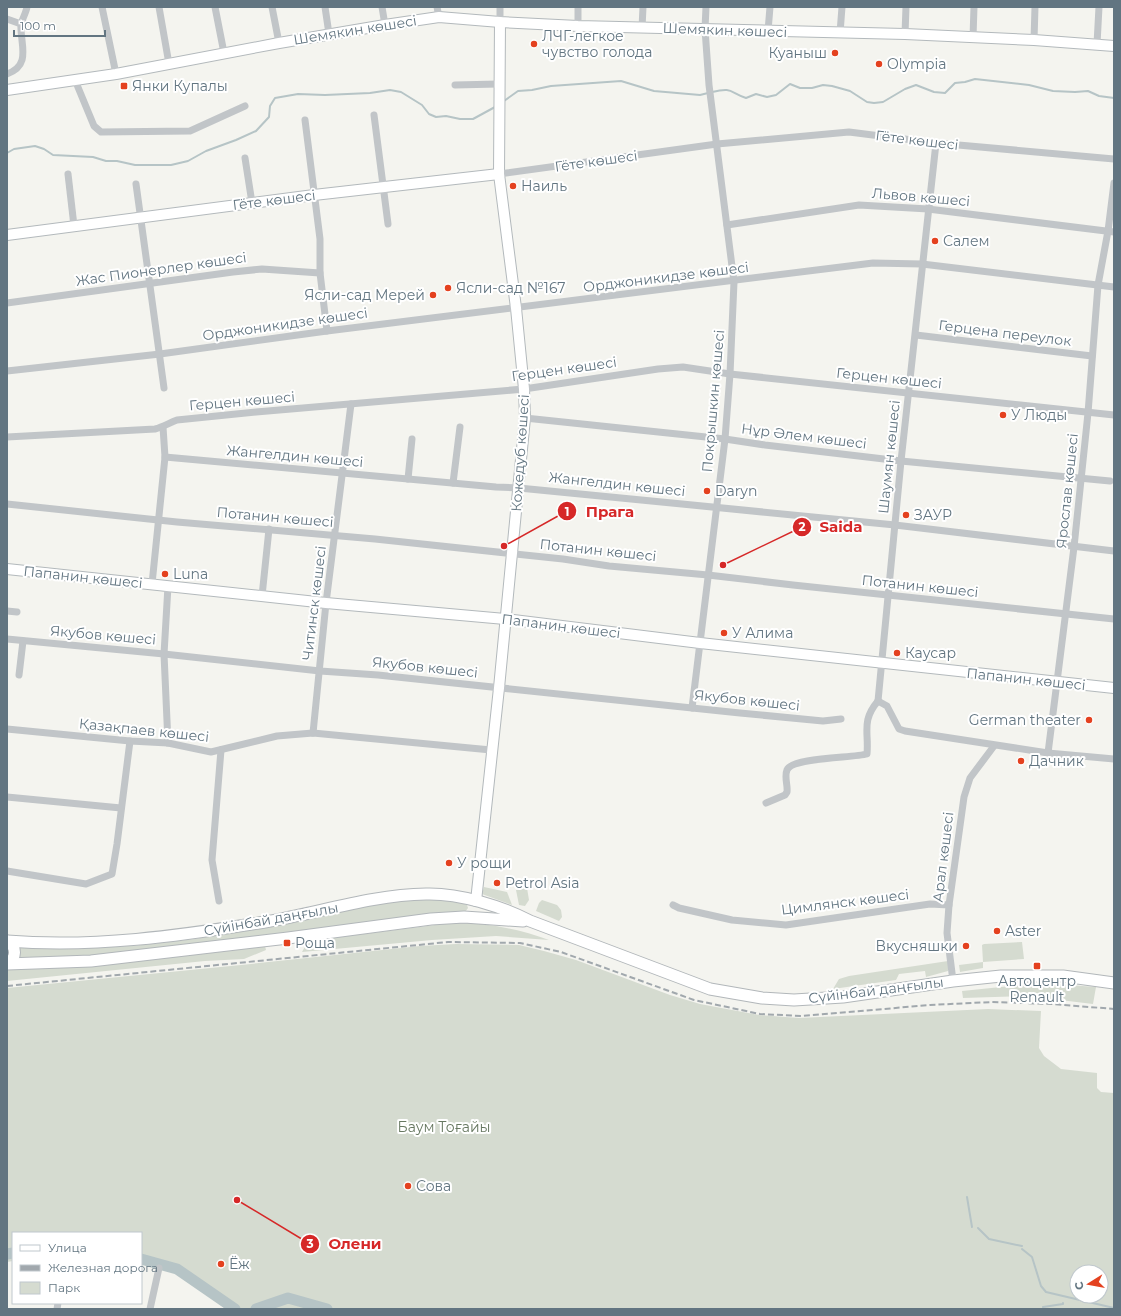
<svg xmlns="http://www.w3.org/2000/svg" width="1121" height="1316" viewBox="0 0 1121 1316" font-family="Montserrat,sans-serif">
<rect width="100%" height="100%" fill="#f4f4ef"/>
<!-- green -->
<g fill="#d5dbd0" fill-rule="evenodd">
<polygon points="484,887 507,892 512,905 482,894"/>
<polygon points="527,888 529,900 525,906 519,905 516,890"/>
<path d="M409,898C428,899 449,897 467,905L468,908L465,912L428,915L345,925L130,953L17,959L19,948L133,946L195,939Z"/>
<polygon points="542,900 557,905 561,910 562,917 559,921 536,911 539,903"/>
<path d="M459,922C490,924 520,929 549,940L496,936L432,940L302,952L308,941Z"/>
<polygon points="1022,942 1024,959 983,962 983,968 960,972 959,965 983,962 982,945 984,944"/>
<path d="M456,944L519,945L544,951L576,960L670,995L700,1004L759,1015L799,1018L988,1009L1041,1011L1039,1048L1044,1056L1061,1069L1097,1073V1088L1101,1092L1114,1093V1309H226L193,1283L187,1275L177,1269L153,1261L141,1266V1233H13V1261L7,1262V988L241,965L420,946ZM1077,1272H1101V1296H1077Z"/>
<polygon points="265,946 266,950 244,959 205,961 7,981 7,968"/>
<polygon points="948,961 948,971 926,977 925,971 899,974 896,980 833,989 839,979 849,976"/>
<polygon points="1041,983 1096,987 1093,1004 1027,996 963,998 962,991"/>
</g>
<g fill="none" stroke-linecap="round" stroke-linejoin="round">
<!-- stream -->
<g stroke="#b6c4c6" stroke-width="2">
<path d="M712,92C733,87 729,92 746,98L756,94L767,97L776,95L790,84L800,88H812L823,85L832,86L850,91L867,102L874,103L883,102L905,89L916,85L934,92L945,93L955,83L965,82L975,79L1029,85L1053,91L1075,92L1088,91L1099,96L1114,98"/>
<polyline points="504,101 518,91 532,90 551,86 621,81 654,91 700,95 708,93"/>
<polyline points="7,153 14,149 35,146 44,149 53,155 93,157 106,161 117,161 135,165 171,165 188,161 206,151 236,140 256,131 269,117 270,106 275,98 298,94 325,95 370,93 390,90 401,92 422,105 429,114 436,117 446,116 460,119 473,119 495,107"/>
<polyline points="967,1197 972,1227"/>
<polyline points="978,1228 989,1239 1022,1246"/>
<polyline points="1022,1249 1032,1257 1041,1286 1046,1292 1114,1308"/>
<polyline points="1043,1307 1063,1304 1063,1303"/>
</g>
<!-- river -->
<g stroke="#b6c4c6" stroke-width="11">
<polyline points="7,1254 13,1253"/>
<polyline points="141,1259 177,1269 235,1309"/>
<polyline points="256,1309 288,1298 327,1309"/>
</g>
<defs>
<g id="secondary">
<polyline points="7,90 116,74 279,43 385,25 439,17 500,22 578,26 905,34 1034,40 1114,46"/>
<polyline points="7,235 314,195 499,174"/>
<polyline points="7,569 326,603 505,619 700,643 1114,688"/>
<polyline points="476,901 499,688 525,418 524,389 516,308 499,174 500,22"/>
</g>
<g id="primary">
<path d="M7,941C94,948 179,936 265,922C319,913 371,895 426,894C459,893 501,906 530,921L710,989L762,998L794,1000L843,997L953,981L1001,976H1063L1114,983"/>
<path d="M7,941C17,946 17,959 7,963"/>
<polyline points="7,964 91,961 288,938 431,919 464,917 523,921"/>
</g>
</defs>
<!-- secondary casing -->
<use href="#secondary" stroke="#b3b9bc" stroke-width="12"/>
<!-- primary casing -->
<use href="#primary" stroke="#b2b7ba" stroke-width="13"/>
<!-- street -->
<g stroke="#c1c5c8" stroke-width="7">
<polyline points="102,7 116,74"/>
<polyline points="159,7 169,64"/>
<polyline points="215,7 224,53"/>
<polyline points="272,7 279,43"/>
<polyline points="325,7 329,34"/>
<polyline points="382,7 385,25"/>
<polyline points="437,7 439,17"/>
<polyline points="7,19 21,24"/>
<polyline points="500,22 500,7"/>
<polyline points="578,26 578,7"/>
<polyline points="642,28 643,7"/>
<polyline points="768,31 770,7"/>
<polyline points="840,33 842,7"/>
<polyline points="905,34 906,7"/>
<polyline points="973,37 974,7"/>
<polyline points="1034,40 1035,7"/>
<polyline points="1097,44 1099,7"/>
<path d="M7,74C32,65 20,44 21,25C22,19 26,13 27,7"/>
<polyline points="75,80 94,126 101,132 190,131 245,106"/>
<polyline points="455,85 498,84"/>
<polyline points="374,115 388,224"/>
<polyline points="305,120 320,239 320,273 327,331"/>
<polyline points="245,158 252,203"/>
<polyline points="68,174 74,226"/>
<polyline points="499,174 717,144 849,132 936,143 1114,159"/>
<polyline points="136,184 164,388"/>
<polyline points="727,225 859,205 928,209 1114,232"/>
<polyline points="7,303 233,272 262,269 320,273"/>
<polyline points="916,335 1092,356"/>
<polyline points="7,371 160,354 327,331 873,263 922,264 1114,287"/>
<polyline points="525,418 725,439 765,445 901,461 1110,481"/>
<path d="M7,437L155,429C163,427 169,423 177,420L256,412L524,389L658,369L683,367L730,374L1114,415"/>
<polyline points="165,457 496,487 519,488 895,525 1114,551"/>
<polyline points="408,479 412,439"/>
<polyline points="453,483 460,427"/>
<polyline points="7,504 177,522 375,539 563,559 609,566 708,575 793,585 1114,619"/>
<polyline points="152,584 165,457 163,427"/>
<polyline points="262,596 269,529"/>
<polyline points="7,611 17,612"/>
<polyline points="7,639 164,654 320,671 378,675 740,713 823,721 841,719"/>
<polyline points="19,675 23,641"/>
<polyline points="878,701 901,461 936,143"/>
<polyline points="878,701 887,706 899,729 905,731 1048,753 1114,759"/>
<polyline points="692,708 725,439 730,374 734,282 709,85 705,29 706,7"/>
<polyline points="7,729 130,741 168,743 211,752 277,736 313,733 491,750"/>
<polyline points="313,733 326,603 351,404"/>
<polyline points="168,743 164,654 168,586"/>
<polyline points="1048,753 1074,547 1088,413 1098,285 1108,231 1114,183"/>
<polyline points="7,797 121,808"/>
<path d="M766,803L785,795L787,792C788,785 784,777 787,770C792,757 853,758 867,754C869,732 861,721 878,701"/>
<polyline points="7,871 86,884 112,874 117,844 130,741"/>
<polyline points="219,901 212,860 221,750"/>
<polyline points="673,905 679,908 732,920 786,925 930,904 949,905"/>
<polyline points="953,981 947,933 949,905 964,797 970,778 994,746"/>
<polyline points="57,1309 58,1303"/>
<polyline points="150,1309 159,1268"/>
</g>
<!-- secondary -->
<use href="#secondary" stroke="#fff" stroke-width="10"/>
<!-- primary -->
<use href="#primary" stroke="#fff" stroke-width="11"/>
<!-- rail -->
<polyline stroke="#a1a8ad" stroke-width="2" stroke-dasharray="6 3" stroke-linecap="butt" points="7,986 448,942 520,943 561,952 694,1000 760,1014 802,1016 930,1005 992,1002 1053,1004 1114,1009"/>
</g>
<!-- markers -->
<g fill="#e4411f" stroke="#fff" stroke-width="1.5">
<circle cx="534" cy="44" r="4"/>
<circle cx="835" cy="53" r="4"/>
<circle cx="879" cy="64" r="4"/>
<rect x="120" y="82" width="8" height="8" rx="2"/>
<circle cx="513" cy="186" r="4"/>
<circle cx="935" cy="241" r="4"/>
<circle cx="448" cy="288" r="4"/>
<circle cx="433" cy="295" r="4"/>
<circle cx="1003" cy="415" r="4"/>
<circle cx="707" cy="491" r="4"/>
<circle cx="906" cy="515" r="4"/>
<circle cx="165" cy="574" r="4"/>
<circle cx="724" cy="633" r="4"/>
<circle cx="897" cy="653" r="4"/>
<circle cx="1089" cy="720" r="4"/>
<circle cx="1021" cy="761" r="4"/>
<circle cx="449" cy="863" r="4"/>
<circle cx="497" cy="883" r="4"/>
<circle cx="997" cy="931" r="4"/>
<rect x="283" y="939" width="8" height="8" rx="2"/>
<circle cx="966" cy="946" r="4"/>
<rect x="1033" y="962" width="8" height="8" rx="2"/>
<circle cx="408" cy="1186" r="4"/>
<circle cx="221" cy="1264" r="4"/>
</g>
<g text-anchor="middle" stroke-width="4" stroke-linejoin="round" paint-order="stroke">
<!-- street labels -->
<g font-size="14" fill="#627581" stroke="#fff">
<text transform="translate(355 30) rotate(-9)" y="5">Шемякин көшесі</text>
<text transform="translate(725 30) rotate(2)" y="5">Шемякин көшесі</text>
<text transform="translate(917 140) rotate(7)" y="5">Гёте көшесі</text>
<text transform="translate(596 161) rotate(-8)" y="5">Гёте көшесі</text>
<text transform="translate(921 197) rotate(5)" y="5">Львов көшесі</text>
<text transform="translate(274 200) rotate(-7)" y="5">Гёте көшесі</text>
<text transform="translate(161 269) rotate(-8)" y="5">Жас Пионерлер көшесі</text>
<text transform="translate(666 277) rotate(-7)" y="5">Орджоникидзе көшесі</text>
<text transform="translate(285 324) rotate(-8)" y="5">Орджоникидзе көшесі</text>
<text transform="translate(1005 333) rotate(7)" y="5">Герцена переулок</text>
<text transform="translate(564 369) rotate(-8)" y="5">Герцен көшесі</text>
<text transform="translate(889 378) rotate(6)" y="5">Герцен көшесі</text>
<text transform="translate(242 401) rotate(-5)" y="5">Герцен көшесі</text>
<text transform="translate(713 401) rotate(-85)" y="5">Покрышкин көшесі</text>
<text transform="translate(804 436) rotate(7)" y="5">Нұр Әлем көшесі</text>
<text transform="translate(520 453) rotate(-86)" y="5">Кожедуб көшесі</text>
<text transform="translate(295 456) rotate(5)" y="5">Жангелдин көшесі</text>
<text transform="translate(889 457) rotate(-84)" y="5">Шаумян көшесі</text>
<text transform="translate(617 484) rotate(6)" y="5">Жангелдин көшесі</text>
<text transform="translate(1067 491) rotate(-84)" y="5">Ярослав көшесі</text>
<text transform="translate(275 517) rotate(5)" y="5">Потанин көшесі</text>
<text transform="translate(598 550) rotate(6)" y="5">Потанин көшесі</text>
<text transform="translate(83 577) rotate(6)" y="5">Папанин көшесі</text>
<text transform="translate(920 586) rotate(6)" y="5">Потанин көшесі</text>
<text transform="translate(314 603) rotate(-83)" y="5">Читинск көшесі</text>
<text transform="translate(561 626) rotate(7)" y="5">Папанин көшесі</text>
<text transform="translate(103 635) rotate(5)" y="5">Якубов көшесі</text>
<text transform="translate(425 667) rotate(6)" y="5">Якубов көшесі</text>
<text transform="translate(1026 679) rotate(6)" y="5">Папанин көшесі</text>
<text transform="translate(747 700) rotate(6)" y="5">Якубов көшесі</text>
<text transform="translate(144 730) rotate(6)" y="5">Қазақпаев көшесі</text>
<text transform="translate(943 857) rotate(-83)" y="5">Арал көшесі</text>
<text transform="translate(845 902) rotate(-7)" y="5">Цимлянск көшесі</text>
<text transform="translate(271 919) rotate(-10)" y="5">Сүйінбай даңғылы</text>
<text transform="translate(876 990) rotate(-7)" y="5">Сүйінбай даңғылы</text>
</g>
<!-- poi labels -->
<g font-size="14" fill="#627581" stroke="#fff" text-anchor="start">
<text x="542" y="41">ЛЧГ-легкое<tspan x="542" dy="16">чувство голода</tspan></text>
<text x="827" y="58" text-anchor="end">Куаныш</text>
<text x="887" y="69">Olympia</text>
<text x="132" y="91">Янки Купалы</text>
<text x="521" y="191">Наиль</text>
<text x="943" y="246">Салем</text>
<text x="456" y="293">Ясли-сад №167</text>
<text x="425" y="300" text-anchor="end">Ясли-сад Мерей</text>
<text x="1011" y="420">У Люды</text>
<text x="715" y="496">Daryn</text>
<text x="914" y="520">ЗАУР</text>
<text x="173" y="579">Luna</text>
<text x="732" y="638">У Алима</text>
<text x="905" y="658">Каусар</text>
<text x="1081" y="725" text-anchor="end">German theater</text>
<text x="1029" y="766">Дачник</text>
<text x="457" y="868">У рощи</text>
<text x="505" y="888">Petrol Asia</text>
<text x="1005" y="936">Aster</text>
<text x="295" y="948">Роща</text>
<text x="958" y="951" text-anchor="end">Вкусняшки</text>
<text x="1037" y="986" text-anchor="middle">Автоцентр<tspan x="1037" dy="16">Renault</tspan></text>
<text x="416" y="1191">Сова</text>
<text x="229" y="1269">Ёж</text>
</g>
<!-- park labels -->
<g font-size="14" fill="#677861" stroke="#fff">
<text x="444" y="1132">Баум Тоғайы</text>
</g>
</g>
<!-- callouts -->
<path fill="none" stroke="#d62828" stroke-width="1.5" d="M504 546L567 511M723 565L802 527M237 1200L310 1244"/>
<g fill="#d62828" stroke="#fff" stroke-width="1.5">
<circle cx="504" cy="546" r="4"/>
<circle cx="723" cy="565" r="4"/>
<circle cx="237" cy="1200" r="4"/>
<circle cx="567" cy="511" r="10"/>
<circle cx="802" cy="527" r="10"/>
<circle cx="310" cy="1244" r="10"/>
</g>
<g font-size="12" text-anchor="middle" font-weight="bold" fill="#fff">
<text x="567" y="516">1</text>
<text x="802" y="531">2</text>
<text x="310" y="1248">3</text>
</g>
<g font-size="15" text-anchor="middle" font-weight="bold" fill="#d62828" stroke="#fff" stroke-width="4" stroke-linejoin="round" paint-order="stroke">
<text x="610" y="517">Прага</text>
<text x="841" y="532">Saida</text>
<text x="355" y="1249">Олени</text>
</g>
<!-- border -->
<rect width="1121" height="1316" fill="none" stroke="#627581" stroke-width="16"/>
<!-- legend -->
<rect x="12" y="1232" width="130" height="72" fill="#ffffff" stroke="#c0c8cd"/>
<rect x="20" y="1245" width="20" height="6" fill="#ffffff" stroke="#c0c8cd"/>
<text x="48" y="1252" font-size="12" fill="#627581">Улица</text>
<rect x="20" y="1265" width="20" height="6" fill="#a1a8ad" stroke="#c0c8cd"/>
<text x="48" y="1272" font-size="12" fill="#627581">Железная дорога</text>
<rect x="20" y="1282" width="20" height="12" fill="#d5dbd0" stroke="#c0c8cd"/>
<text x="48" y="1292" font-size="12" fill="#627581">Парк</text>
<!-- north arrow -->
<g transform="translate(1089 1284) rotate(259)"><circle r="19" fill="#ffffff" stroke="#c0c8cd"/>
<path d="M0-3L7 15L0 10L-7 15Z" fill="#e4411f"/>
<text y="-6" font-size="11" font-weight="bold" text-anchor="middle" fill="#627581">С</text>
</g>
<!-- scale -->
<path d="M14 30v6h91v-6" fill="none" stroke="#627581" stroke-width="2"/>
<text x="20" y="30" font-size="12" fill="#627581" stroke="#ffffff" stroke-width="3" paint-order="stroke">100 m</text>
</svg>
